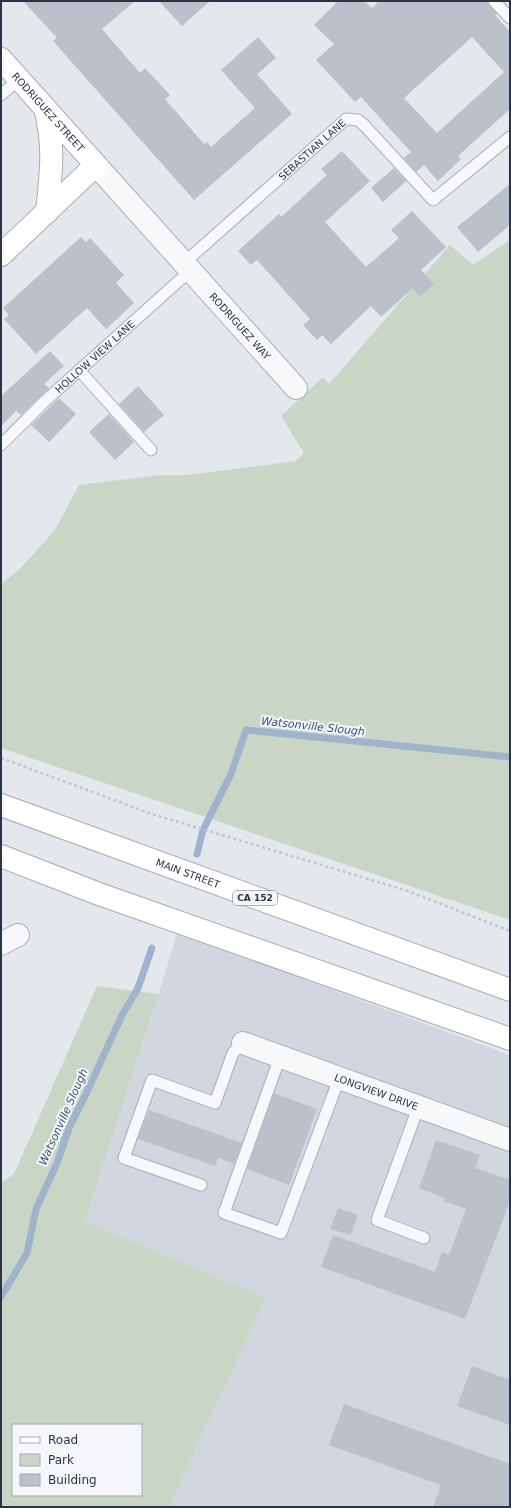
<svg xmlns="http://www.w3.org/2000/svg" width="511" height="1508" viewBox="0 0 511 1508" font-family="'DejaVu Sans',sans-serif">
<rect width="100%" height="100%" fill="#e4e7ec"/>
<!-- built -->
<polygon fill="#d2d6de" points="177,933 510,1055 510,1507 169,1507 266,1298 85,1221 150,1023"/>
<!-- green -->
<g fill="#c9d6c5" fill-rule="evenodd">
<polygon points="510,240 510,920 1,748 1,584 20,569 55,530 79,485 160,475 187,475 296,461 304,453 281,416 323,377 329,384 450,245 473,265"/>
<path d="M97,986L159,994L85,1221L266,1298L169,1507H1V1183L14,1174ZM13,1425H141V1495H13Z"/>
</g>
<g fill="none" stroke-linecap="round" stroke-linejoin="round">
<!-- stream -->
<g stroke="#9fb4cc" stroke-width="7">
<polyline points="197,854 203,830 231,774 246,730 510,757"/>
<polyline points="1,1297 27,1253 36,1209 57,1163 69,1128 86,1094 122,1015 138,988 152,948"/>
</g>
</g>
<!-- building -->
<g fill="#bbc0ca" fill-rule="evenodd">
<polygon points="23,1 135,1 102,29 140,73 145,68 170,95 165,99 204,144 207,142 211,147 255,108 221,70 258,37 276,58 257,74 292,114 194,200 53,41 57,38"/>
<polygon points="159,1 210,1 182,26"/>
<path d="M338,1H364L372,8L379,1H487L497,14L495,15L510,32V109L458,156L461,159L438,181L424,165L416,172L404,158L411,152L361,97L355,102L316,60L334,44L314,25ZM472,37L504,72L437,133L404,98Z"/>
<polygon points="342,151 370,181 325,222 366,267 399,238 391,230 412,211 446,247 421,270 434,284 420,297 412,289 381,317 371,306 331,344 322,335 317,340 303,325 310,319 257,260 251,265 238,251 279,214 281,217 327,175 321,169"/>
<polygon points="394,168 406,181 383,202 371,188"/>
<polygon points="510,184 510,225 478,252 457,227"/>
<polygon points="81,237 86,242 90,238 124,275 116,283 134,303 106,329 87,308 36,354 4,319 9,315 3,308"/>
<polygon points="50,351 64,366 44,384 49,388 21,415 16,411 1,426 1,396"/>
<polygon points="138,386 164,415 144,432 119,404"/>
<polygon points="59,398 76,414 49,442 31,425"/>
<polygon points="109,414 134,442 115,460 89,432"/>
<polygon points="274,1093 317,1109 289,1185 247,1169"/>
<polygon points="149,1110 242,1143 234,1164 218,1158 215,1166 138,1139"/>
<polygon points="436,1140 480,1155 475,1168 510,1180 510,1201 465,1319 321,1267 333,1235 435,1272 442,1252 449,1255 466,1209 444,1201 445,1198 419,1188"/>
<polygon points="338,1208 358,1215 351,1235 330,1229"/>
<polygon points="472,1366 510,1380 510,1425 457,1406"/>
<polygon points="344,1404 510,1464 510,1507 433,1507 441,1485 329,1445"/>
</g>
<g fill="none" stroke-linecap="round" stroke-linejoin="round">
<defs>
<g id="lane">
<polyline points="494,1 510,18"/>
<polyline points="1,95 19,79"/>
<path id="s1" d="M184,263L346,119L358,120L363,124L433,200L510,137"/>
<polyline points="79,370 151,450"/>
<path id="s2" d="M1,445L45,401L191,270"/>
<polyline points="280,1057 224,1213 281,1233 339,1079"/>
<polyline points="418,1108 377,1220 424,1238"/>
<polyline points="201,1185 124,1158 152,1080 215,1103 233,1053 243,1043"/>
</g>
<g id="street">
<path id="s3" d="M96,165L296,388"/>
<polyline points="1,944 18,935"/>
<path id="s4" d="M243,1043L510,1140"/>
</g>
<g id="secondary">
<path id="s5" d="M1,59L96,165L1,255"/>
<path d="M45,108C55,147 51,173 47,212"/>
</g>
<g id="primary">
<path id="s6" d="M1,805L510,990"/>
<polyline points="1,856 99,894 510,1039"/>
</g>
</defs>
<!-- lane casing -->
<use href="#lane" stroke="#a9aeb7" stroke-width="13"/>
<!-- street casing -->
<use href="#street" stroke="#a9aeb7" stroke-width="24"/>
<!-- secondary casing -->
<use href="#secondary" stroke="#a9aeb7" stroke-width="24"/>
<!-- primary casing -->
<use href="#primary" stroke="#a3abb8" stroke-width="24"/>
<!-- path -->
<polyline stroke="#c2c5cb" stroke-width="2.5" stroke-dasharray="3 3" stroke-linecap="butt" points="1,758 152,814 408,891 510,931"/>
<!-- lane -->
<use href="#lane" stroke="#f7f8fa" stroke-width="11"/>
<!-- street -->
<use href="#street" stroke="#f7f8fa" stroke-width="22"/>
<!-- secondary -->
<use href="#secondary" stroke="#fff" stroke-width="22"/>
<!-- primary -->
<use href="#primary" stroke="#fff" stroke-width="22"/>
</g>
<g text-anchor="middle" stroke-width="4" stroke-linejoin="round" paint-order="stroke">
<!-- shield labels -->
<rect fill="#f4f6f9" stroke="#676e7b" stroke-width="1" x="233" y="891" width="44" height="14" rx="3"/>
<g font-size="9" font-weight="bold" fill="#2b3445">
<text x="255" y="901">CA 152</text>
</g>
<!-- street labels -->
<g font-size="10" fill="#2b3445" stroke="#f4f6f9">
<text dy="4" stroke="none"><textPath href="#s5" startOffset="71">RODRIGUEZ STREET</textPath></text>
<text dy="4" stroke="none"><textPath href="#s1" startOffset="171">SEBASTIAN LANE</textPath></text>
<text dy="4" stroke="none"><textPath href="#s3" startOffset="216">RODRIGUEZ WAY</textPath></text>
<text dy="4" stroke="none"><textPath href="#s2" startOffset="129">HOLLOW VIEW LANE</textPath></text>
<text dy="4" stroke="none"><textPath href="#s6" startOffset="199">MAIN STREET</textPath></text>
<text dy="4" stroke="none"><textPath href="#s4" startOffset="142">LONGVIEW DRIVE</textPath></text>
</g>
<!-- water labels -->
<g font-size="11" font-style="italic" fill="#34527a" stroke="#f4f6f9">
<text transform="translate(313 726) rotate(6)" y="4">Watsonville Slough</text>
<text transform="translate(63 1117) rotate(-66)" y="4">Watsonville Slough</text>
</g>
</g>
<!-- border -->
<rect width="511" height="1508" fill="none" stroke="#2b3445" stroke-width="4"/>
<!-- legend -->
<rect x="12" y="1424" width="130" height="72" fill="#f4f6f9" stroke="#a4a8b1"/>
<rect x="20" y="1437" width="20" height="6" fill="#ffffff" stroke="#a4a8b1"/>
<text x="48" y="1444" font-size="12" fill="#2b3445">Road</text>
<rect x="20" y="1454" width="20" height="12" fill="#c9d6c5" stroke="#a4a8b1"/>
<text x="48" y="1464" font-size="12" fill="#2b3445">Park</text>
<rect x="20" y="1474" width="20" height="12" fill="#bbc0ca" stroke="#a4a8b1"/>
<text x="48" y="1484" font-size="12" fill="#2b3445">Building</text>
</svg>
